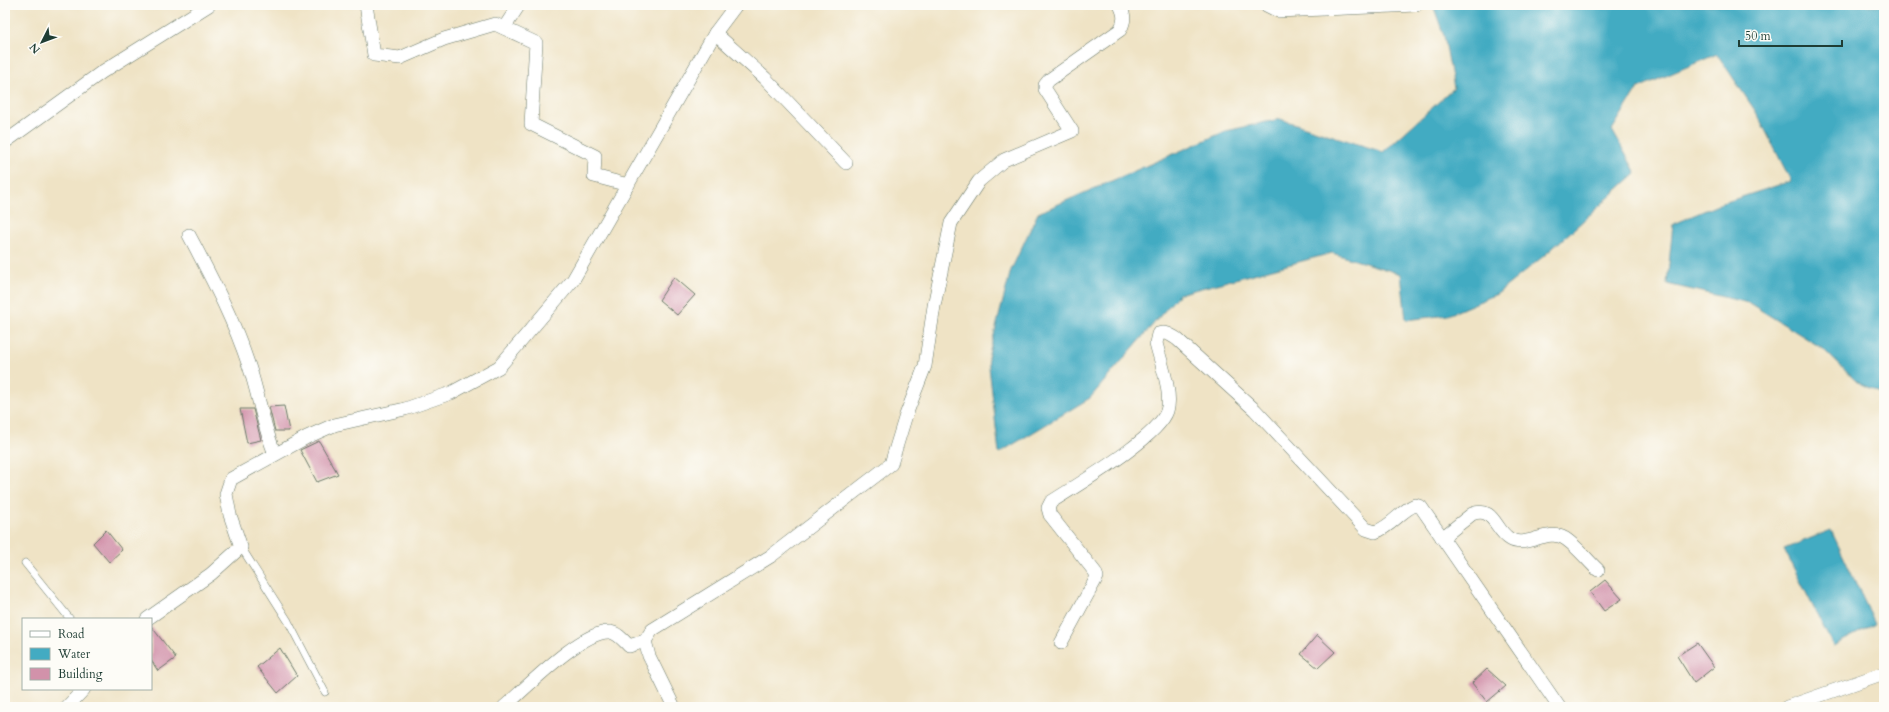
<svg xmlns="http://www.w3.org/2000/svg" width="1889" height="712" viewBox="0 0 1889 712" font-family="Cardo,serif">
<rect width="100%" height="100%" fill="#fdfcf7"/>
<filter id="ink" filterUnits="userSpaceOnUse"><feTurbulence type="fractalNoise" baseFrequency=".025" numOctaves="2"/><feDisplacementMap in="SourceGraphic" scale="8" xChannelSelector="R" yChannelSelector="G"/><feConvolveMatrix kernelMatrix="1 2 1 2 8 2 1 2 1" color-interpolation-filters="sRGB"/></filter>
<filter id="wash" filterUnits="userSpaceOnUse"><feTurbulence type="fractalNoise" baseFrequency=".012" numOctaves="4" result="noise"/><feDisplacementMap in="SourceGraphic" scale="16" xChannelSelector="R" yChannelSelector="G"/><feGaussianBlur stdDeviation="0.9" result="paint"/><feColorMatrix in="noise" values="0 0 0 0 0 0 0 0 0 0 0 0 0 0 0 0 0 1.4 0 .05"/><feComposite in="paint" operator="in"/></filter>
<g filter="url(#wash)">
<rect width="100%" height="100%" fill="#efe3c5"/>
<!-- water -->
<g fill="#43abc2" stroke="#31747b">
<polygon points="1433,5 1884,5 1884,395 1857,382 1822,348 1749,303 1667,284 1673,224 1720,204 1791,181 1756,112 1717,54 1638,88 1612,130 1636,173 1545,255 1497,294 1448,315 1406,320 1401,274 1332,253 1179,294 1090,398 999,453 988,358 1011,270 1038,213 1226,131 1280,119 1383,152 1454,88 1444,36"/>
<polygon points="1831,530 1875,624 1833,646 1784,549"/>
</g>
<g id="blocks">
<!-- building -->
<g fill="#d292aa">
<polygon points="674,277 695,295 677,315 659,300"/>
<polygon points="284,406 289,431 275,431 269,407"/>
<polygon points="240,409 253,409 261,440 247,443"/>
<polygon points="319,441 338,474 317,482 300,450"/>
<polygon points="106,530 122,550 109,562 93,543"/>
<polygon points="1605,580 1622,599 1604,611 1590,592"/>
<polygon points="151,626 176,658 158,671 151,660"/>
<polygon points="1317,635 1335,652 1318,668 1301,654"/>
<polygon points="1697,643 1714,667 1694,683 1677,656"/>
<polygon points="280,648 297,676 278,693 257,667"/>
<polygon points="1487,669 1506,686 1487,702 1472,683"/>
</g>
</g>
</g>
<g filter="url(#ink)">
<use href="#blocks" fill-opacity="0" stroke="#687767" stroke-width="1"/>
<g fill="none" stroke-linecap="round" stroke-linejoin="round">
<defs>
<g id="lane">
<polyline points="241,547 288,621 325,692"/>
<polyline points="25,563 70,619"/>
</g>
<g id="street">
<polyline points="366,5 374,55 400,58 444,39 495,24 536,43 531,124 595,156 594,176 628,185"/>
<polyline points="1266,5 1278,11 1416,5"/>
<polyline points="504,28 519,5"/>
<polyline points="715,33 765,78 846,163"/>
<polyline points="5,142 102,72 209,5"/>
<path d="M189,235C212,279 233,318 249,366C259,395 263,426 275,454"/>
<path d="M1442,538L1472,514C1494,505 1495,531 1510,539C1526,549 1547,528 1564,538C1575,544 1588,561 1598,570"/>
<polyline points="147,619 211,574 241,547 230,515 226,494 231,479 307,437 334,425 405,409 451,393 499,367 573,280 715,33 736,5"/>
<path d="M1061,643L1097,577L1095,572L1050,515L1048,508L1051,502C1077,485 1158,438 1167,411C1173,394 1160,360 1156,343L1158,334C1165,331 1171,335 1177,339L1255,410L1366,529L1375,532C1391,527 1400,511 1415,505L1421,507L1559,707"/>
<polyline points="67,707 84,689"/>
<path d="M504,707C525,689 582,630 610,632C618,633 624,641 629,646L645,641"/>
<path d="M674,707L649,656L645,641L652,630L771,556L891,464L906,415L925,366L934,306L951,223L979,181L1004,160L1072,131L1045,89V85L1049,80L1120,30C1125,21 1125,15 1120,5"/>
<polyline points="1787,707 1884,673"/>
</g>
</defs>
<!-- lane casing -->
<use href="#lane" stroke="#687767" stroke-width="8"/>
<!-- street casing -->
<use href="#street" stroke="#687767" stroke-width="14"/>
<!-- lane -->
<use href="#lane" stroke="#fff" stroke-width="7"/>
<!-- street -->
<use href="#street" stroke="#fff" stroke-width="13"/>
</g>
</g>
<!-- margin -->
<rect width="1889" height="712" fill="none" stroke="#fdfcf7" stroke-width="20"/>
<!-- legend -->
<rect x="22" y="618" width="130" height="72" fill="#fdfcf7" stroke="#a4b0a9"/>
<rect x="30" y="631" width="20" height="6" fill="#ffffff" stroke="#a4b0a9"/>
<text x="58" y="638" font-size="12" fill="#1f3d34">Road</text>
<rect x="30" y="648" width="20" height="12" fill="#43abc2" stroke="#a4b0a9"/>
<text x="58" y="658" font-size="12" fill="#1f3d34">Water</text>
<rect x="30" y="668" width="20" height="12" fill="#d292aa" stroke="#a4b0a9"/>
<text x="58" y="678" font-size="12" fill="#1f3d34">Building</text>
<!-- north arrow -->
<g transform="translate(42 42) rotate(228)" stroke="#fdfcf7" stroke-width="3" paint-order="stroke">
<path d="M0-3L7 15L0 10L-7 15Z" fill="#1f3d34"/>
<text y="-6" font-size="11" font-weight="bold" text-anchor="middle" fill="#1f3d34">N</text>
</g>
<!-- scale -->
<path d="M1739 40v6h103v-6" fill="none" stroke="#1f3d34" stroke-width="2"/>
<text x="1745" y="40" font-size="12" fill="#1f3d34" stroke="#fdfcf7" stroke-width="3" paint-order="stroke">50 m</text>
</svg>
